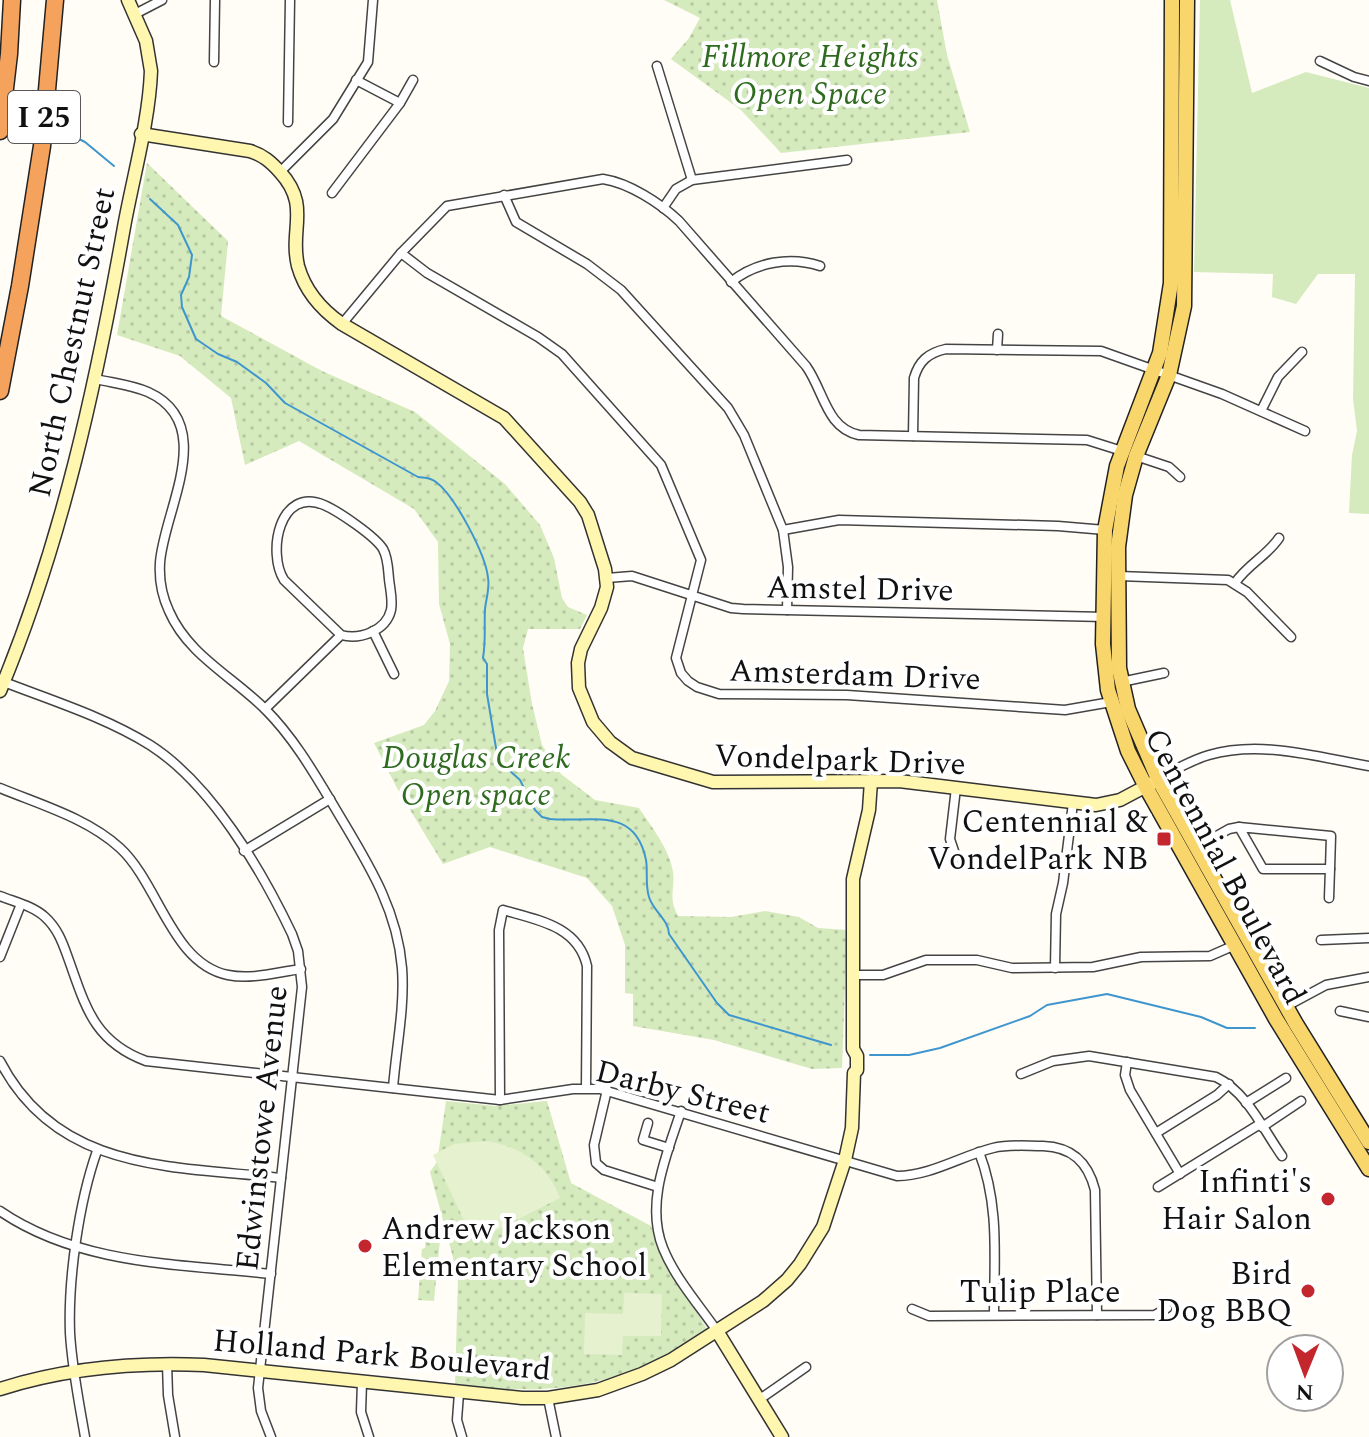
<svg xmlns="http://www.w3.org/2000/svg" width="1369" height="1437" viewBox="0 0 1369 1437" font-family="Spectral,serif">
<defs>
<pattern id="park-dots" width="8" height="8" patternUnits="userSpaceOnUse" patternTransform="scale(2)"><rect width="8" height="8" fill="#d5ebbd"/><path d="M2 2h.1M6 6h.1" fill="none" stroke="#b6c8a1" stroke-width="1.8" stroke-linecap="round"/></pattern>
</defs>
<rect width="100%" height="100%" fill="#fffdf5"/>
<!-- grass -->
<polygon fill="#d5ebbd" points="1200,0 1230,0 1252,93 1306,72 1369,88 1369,514 1349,513 1352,455 1357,431 1353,399 1355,274 1318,274 1296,304 1272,297 1273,274 1194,272"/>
<!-- park -->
<g fill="url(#park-dots)">
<polygon points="664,0 937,0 947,55 970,132 781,153 741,110 671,59 689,38 700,18"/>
<path d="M147,163L228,241L221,316L322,371L415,412L505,484L540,525L554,558L562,598L568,607L587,615L580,629H528L523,648L532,704L542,745L561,774L595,800L639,808C651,826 670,850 673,872C675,890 668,898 678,916L731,917L765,911L799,917L818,928L847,930L842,1068L812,1069L714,1040L633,1026V994L625,993V945L612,906L587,878L490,847L443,864L398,790L374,743L424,725L435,711L449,681L450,644L439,604L438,542L414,509L299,441L245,465L231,398L180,356L117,335Z"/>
<path d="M446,1101L495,1106L547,1101L571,1183L651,1226L661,1255L707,1329C620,1389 557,1396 455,1385L458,1276L430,1172L437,1162Z"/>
<polygon points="427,1228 441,1229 434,1301 418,1300 422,1249 425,1248"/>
</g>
<!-- pitch -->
<g fill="#e6f2cf">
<path d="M486,1141C520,1146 548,1165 560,1198L479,1239L471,1235L433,1155L454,1144Z"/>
<polygon points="624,1293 662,1294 661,1336 623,1336 622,1355 584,1354 585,1313 623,1314"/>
</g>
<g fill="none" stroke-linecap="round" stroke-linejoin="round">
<!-- stream -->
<g stroke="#3f96cf" stroke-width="2">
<polyline points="61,130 85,142 114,166"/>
<path d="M150,199L178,225L192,255L189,277L181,295L182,307L196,339L218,354L237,362L266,383L285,403L418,477C425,478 430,477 436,482C455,496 486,555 488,578C490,588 486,599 485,609C484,627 486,640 483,658L487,664V694L498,760L520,780L535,810L542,817L550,819C591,823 635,805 646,860C648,872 645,884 649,897C653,911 669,920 669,934L717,1003L729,1015L831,1045"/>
<polyline points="870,1055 909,1055 940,1048 1030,1016 1047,1005 1107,994 1201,1017 1227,1028 1255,1028"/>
</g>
<defs>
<g id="street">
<polyline points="135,14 162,0"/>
<polyline points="1320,61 1354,77 1369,81"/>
<polyline points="214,62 215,0"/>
<polyline points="657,66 692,180"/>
<polyline points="356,80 400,103"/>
<polyline points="288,122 290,0"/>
<polyline points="280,172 333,119 368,62 373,0"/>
<polyline points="332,193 400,103 413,80"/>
<polyline points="504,195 516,222 587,264 621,290 728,408 744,435 783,530 788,567 787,610"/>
<polyline points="663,208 676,189 692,180 847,160"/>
<polyline points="401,253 427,273 538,337 562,354 661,465 701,560 676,658 681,673 688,681 697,687 719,694 847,695 1065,710 1111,702"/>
<path d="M731,282C756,262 790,256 820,266"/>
<path d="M342,324L401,253L447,206L603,179C629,183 660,203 679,221L806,366C824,391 826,428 859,435L1087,440L1122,451"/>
<polyline points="997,350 998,334"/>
<path d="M96,379C113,383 132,385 148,392C219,424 163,512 160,563C159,579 162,596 169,611C188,655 232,676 265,709C294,738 314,773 335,808C365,859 397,906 402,968C405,1007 396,1049 393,1088"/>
<polyline points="1261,411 1278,377 1302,352"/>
<path d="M913,436L914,378C919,361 928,353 946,349L1101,351L1222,394L1305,431"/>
<polyline points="1136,456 1169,467 1180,477"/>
<polyline points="783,530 839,520 1058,526 1105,530"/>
<polyline points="1119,576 1228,580 1247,592 1291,637"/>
<polyline points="607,578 632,576 731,608 743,609 1105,617"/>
<path d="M1235,583C1248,564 1267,556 1279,538"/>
<polyline points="373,631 394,674"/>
<path d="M4,682C53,701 105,717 150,745C211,784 261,869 292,934L298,951L302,987L258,1388L261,1411L271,1437"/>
<polyline points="1121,682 1164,673"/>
<path d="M265,709L341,635C360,640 386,631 391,610C393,600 390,589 389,579C388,569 388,558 383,549C375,536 338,511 324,505C279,486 267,553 284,580L341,635"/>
<path d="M1158,779C1174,770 1191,760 1209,755C1261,740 1317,757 1369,766"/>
<path d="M0,788C41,805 87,818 120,848C159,884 172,964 228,975C251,980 278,972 301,969"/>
<polygon points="1239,827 1331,836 1330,869 1263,869"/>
<polyline points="1197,847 1229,829 1239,827"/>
<polyline points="244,851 330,799"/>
<polyline points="956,857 950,839 956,788"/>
<path d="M0,896C15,902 33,906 45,917C57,928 62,941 67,955C85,1004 92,1041 146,1061L500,1100L573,1089H600L897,1176C930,1176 961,1156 993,1148C1009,1144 1026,1146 1043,1146C1072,1147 1088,1162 1095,1190L1097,1315"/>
<polyline points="1329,898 1330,869"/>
<polyline points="1321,940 1369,938"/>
<polyline points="0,957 21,904"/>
<polyline points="1055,968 1056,914 1063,883 1073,803"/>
<polyline points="854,975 883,975 926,960 977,960 1012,968 1093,967 1141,957 1210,956 1235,945"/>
<polyline points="1285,1007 1326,985 1369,977"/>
<polyline points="1340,1011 1369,1017"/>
<path d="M0,1061C57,1172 173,1166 281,1178"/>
<polyline points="1127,1062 1125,1075 1130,1090 1180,1174"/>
<path d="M1021,1074L1053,1061L1089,1056L1216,1077C1247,1092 1263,1129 1282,1156"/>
<polyline points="607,1090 594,1145 596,1163 604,1170 658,1187"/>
<path d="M500,1100L499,930L503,910C538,920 578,926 587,966L586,1088"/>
<polyline points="1246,1103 1286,1078"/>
<path d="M681,1111C667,1154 645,1203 663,1248C675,1278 699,1305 717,1331"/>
<polyline points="648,1123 643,1140 669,1148"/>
<polyline points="1262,1127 1301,1101"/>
<polyline points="1156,1133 1217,1095 1229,1084"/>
<path d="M979,1152C1000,1206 994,1259 994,1315"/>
<polyline points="1158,1187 1260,1124"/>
<path d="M0,1211C79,1265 179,1264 271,1274"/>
<polyline points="912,1309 929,1316 1155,1315 1167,1308"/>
<polyline points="167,1363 168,1395 175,1437"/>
<polyline points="362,1382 361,1412 369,1437"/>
<polyline points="459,1393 457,1420 462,1437"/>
<polyline points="548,1398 556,1437"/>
<polyline points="760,1399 806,1367"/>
<path d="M85,1437C79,1402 72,1368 70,1333C68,1278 79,1202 97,1151"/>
</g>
<g id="secondary">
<path d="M141,134L250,151C263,155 271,162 280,172C311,206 289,229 298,266C305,291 322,310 342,324L504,418L580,502L588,515L605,569L607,587L601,608L581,649L578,663L579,688L593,722L610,742L632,758L713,782L899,781L1096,805L1120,800L1152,783"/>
<path d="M0,691C62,542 96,385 124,227C133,177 149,122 151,71L146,41L128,0"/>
<polyline points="717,1331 782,1437"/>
<path d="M0,1389C66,1368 135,1362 204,1365L522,1398H548L598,1390L642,1374L671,1360L763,1301L787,1280L800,1264L823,1227L845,1160L852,1128L854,1073L857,1070V1056L853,1049V879L869,810L871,781"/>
</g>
<g id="primary">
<polyline points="1172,0 1171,283 1160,353 1117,466 1105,530 1103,644 1108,690 1128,751 1146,787 1276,1019 1369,1169"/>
<polyline points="1187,0 1184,306 1169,375 1136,456 1125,495 1118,547 1119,668 1128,709 1158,779 1296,1024 1369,1142"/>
</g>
<g id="highway">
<polyline points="0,131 9,54 12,0"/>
<polyline points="0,391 20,286 42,146 55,0"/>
</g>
</defs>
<!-- street casing -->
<use href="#street" stroke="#444" stroke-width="11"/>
<!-- secondary casing -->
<use href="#secondary" stroke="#333" stroke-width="15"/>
<!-- primary casing -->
<use href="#primary" stroke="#222" stroke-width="17"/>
<!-- highway casing -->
<use href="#highway" stroke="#222" stroke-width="19"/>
<!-- street -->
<use href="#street" stroke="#fff" stroke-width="8"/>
<!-- secondary -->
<use href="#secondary" stroke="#fff6b0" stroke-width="12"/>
<!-- primary -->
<use href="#primary" stroke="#f9d66b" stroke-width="14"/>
<!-- highway -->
<use href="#highway" stroke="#f5a25d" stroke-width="16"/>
</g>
<!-- markers -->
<g fill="#c4262e" stroke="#fff" stroke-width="3">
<rect x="1156" y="831" width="16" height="16" rx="4"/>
<circle cx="1328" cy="1199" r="8"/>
<circle cx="365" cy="1246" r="8"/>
<circle cx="1308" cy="1291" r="8"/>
</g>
<g text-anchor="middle" stroke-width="8" stroke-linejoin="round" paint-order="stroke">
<!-- shield labels -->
<rect fill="#fff" stroke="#585858" stroke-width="2" x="8" y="91" width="72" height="52" rx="6"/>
<g font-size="30" font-weight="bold" fill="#111">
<text x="44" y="127">I 25</text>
</g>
<!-- park labels -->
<g font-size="32" font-style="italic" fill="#2f6b1f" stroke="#fff">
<text x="810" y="67">Fillmore Heights<tspan x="810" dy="37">Open Space</tspan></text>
<text x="476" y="768">Douglas Creek<tspan x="476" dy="37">Open space</tspan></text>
</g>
<!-- street labels -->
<g font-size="32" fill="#111" stroke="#fff">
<text transform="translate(71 342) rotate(-78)" y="11">North Chestnut Street</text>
<text transform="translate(860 588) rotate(1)" y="11">Amstel Drive</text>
<text transform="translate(855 674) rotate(2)" y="11">Amsterdam Drive</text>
<text transform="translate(840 759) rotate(2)" y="11">Vondelpark Drive</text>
<text transform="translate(1226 866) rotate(62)" y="11">Centennial Boulevard</text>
<text transform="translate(683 1091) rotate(14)" y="11">Darby Street</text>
<text transform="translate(261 1128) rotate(-84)" y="11">Edwinstowe Avenue</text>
<text x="1040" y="1302">Tulip Place</text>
<text transform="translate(382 1354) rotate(5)" y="11">Holland Park Boulevard</text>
</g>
<!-- poi labels -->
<g font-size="32" fill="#111" stroke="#fff" text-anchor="end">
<text x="1148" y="832">Centennial &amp;<tspan x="1148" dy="37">VondelPark NB</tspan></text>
<text x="1312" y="1192">Infinti's<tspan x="1312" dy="37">Hair Salon</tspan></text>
<text x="381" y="1239" text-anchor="start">Andrew Jackson<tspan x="381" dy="37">Elementary School</tspan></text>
<text x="1292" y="1284">Bird<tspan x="1292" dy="37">Dog BBQ</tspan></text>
</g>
</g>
<!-- north arrow -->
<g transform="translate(1305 1373) rotate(181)"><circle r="38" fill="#ffffff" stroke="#a0a0a0" stroke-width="2"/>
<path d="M0-6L14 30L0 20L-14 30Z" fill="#c4262e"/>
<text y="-12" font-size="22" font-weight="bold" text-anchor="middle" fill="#111111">N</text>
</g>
</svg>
